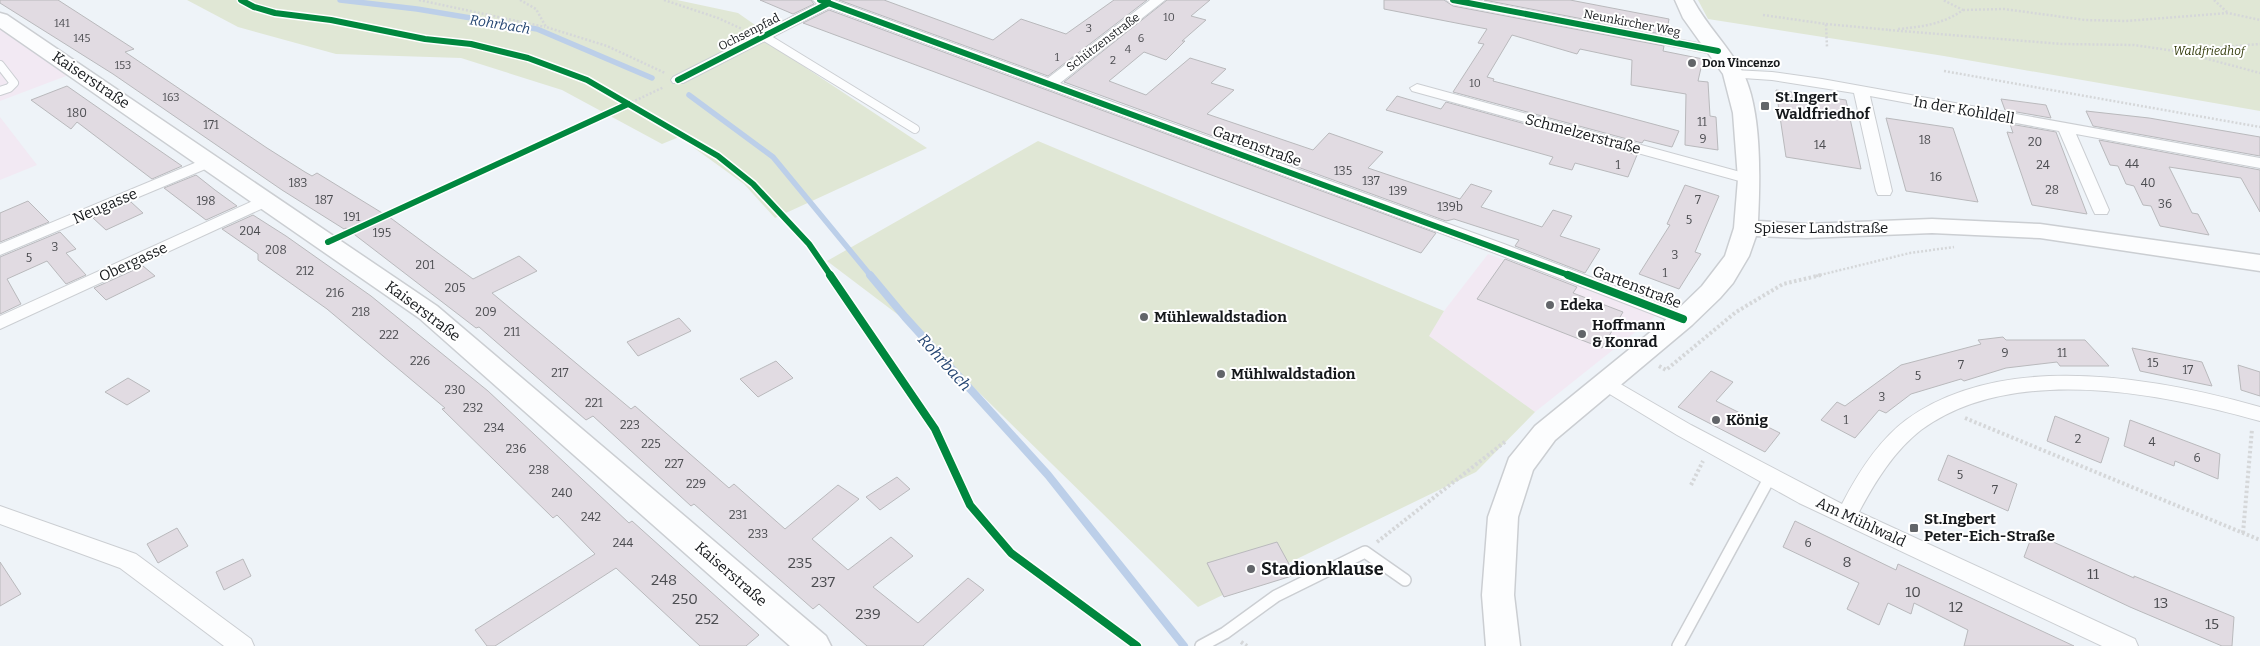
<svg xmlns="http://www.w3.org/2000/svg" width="2260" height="646" viewBox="0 0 2260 646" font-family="Bitter,serif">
<rect width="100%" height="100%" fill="#eef3f8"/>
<!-- commercial -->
<g fill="#f2e9f3">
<polygon points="0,25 74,73 0,101"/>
<polygon points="0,117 37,165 0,180"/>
<polygon points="1488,254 1658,314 1535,412 1428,336 1444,311"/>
</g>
<!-- green -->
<g fill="#e0e7d5">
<polygon points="187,0 677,0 738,13 768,34 761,38 927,148 775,218 744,184 679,137 662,144 562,90 461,58 336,54 238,27"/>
<polygon points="1698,0 2260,0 2260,111 1944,56 1708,19"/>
<polygon points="1038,141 1444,311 1429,336 1535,412 1476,472 1198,607 905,320 827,261"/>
</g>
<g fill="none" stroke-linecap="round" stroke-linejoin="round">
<!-- stream-far1 -->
<g stroke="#bccfe9" stroke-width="5.5">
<polyline points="340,0 417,9 537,29 652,78"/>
<polyline points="689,95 773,157 871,276"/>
</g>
<!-- stream -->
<polyline stroke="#bccfe9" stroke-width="8" points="870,275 905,317 1048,475 1184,646"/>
</g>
<!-- building -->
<g fill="#e1dbe2" stroke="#b9b9bc">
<polygon points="0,0 58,0 134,49 125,52 267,148 305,172 312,176 317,173 392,219 473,279 519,256 537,271 492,293 631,409 635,406 729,488 734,484 785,529 838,485 859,499 812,539 848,570 891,537 913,556 873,587 918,623 968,578 984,590 923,646 867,646 819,604 813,609 694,504 691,506 593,416 586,420 479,327 476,328 346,228 344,229 282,190 113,74 0,3"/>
<polygon points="760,0 811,0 814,4 793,14"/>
<polygon points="839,0 884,0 993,40 1021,19 1066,34 1114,0 1147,0 1048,76"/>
<polygon points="1167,0 1210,0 1191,16 1206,20 1182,41 1185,41 1166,60 1144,52 1109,81 1146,95 1190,58 1226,69 1211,83 1234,90 1207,114 1313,150 1329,133 1383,152 1368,168 1460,199 1471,184 1492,191 1481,207 1542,227 1553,210 1572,216 1560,236 1600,249 1585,273 1515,246 1519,240 1454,219 1446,221 1064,82"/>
<polygon points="1384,0 1444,0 1453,6 1664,46 1663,51 1703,59 1698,81 1708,82 1710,116 1716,117 1718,150 1685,145 1686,94 1631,85 1632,60 1580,49 1577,54 1512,35 1487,77 1494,79 1493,81 1679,131 1672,147 1644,140 1642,143 1453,92 1484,44 1478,43 1487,29 1384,9"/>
<polygon points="1484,0 1570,0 1669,19 1666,35"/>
<polygon points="829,10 1436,233 1421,253 803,23"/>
<polygon points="67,86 153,146 182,166 152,179 77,122 71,129 31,100"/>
<polygon points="1776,90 1846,100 1861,169 1786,157"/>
<polygon points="1397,96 1441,109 1446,102 1637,155 1628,177 1575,163 1572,170 1549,164 1553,157 1386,110"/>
<polygon points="2001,99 2046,105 2051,118 2005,110"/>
<polygon points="2086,111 2149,118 2260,137 2260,156 2093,126"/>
<polygon points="1886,118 1953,128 1978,202 1906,191"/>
<polygon points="2010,124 2056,132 2087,214 2032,205 2007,132 2013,133"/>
<polygon points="2099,140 2260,170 2260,212 2241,178 2169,167 2192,213 2198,214 2209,235 2160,226 2151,206 2143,205 2134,186 2126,184 2118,166 2110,165"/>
<polygon points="196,175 215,190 237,206 206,220 164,188"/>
<polygon points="1685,185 1719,196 1695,252 1701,254 1679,289 1639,274 1670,225 1667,224"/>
<polygon points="28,201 49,222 0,242 0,213"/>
<polygon points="131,202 143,213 106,230 93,218"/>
<polygon points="253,215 286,236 371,296 488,391 629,523 632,521 759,635 746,646 700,646 616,568 495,646 487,646 475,630 595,554 557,515 553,518 442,409 445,408 327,309 258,260 258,254 222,229"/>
<polygon points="60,232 76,249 66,253 86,275 66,284 47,261 7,279 21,304 0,314 0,257"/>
<polygon points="1505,259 1577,287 1573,293 1623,312 1602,348 1477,299"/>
<polygon points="143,266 155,276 106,300 94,288"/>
<polygon points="679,318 691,331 638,356 627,342"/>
<polygon points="2003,337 2006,340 2085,340 2109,366 2060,366 2057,362 2006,368 1964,381 1961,379 1911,394 1886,413 1879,410 1855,438 1821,420 1837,402 1845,406 1901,365 1981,344 1978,340"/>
<polygon points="2132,348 2202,362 2212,386 2140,371"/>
<polygon points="776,361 793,378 758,397 740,379"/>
<polygon points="2238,365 2260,372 2260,396 2241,390"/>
<polygon points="1711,371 1733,382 1716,401 1780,433 1765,452 1678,407"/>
<polygon points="128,378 150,391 127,405 105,392"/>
<polygon points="2055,416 2109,438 2101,463 2047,441"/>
<polygon points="2130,420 2220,454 2218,479 2175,461 2174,466 2124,446"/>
<polygon points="1948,455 2017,484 2008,511 1938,480"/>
<polygon points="897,477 910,489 880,510 866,497"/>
<polygon points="1795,521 1896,570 1898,564 2074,646 1964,646 1968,630 1914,603 1911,614 1888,603 1879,625 1847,609 1859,583 1783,547"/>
<polygon points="177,528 188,546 158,563 147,544"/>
<polygon points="2033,533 2134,578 2134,576 2234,617 2232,646 2222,646 2130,607 2024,557"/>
<polygon points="1277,542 1295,575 1224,597 1207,563"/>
<polygon points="243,559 251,576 224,590 216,572"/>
<polygon points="0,562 21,594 0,606"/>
</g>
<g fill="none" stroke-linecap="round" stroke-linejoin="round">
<defs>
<g id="lane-far1">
<polyline points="765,37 915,129"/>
<polyline points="0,65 14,83 9,88 0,91"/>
</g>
<g id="lane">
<polyline points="1201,646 1225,633 1276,596 1365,552 1405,580"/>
<polyline points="1678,646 1770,477"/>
</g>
<g id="street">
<polygon points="813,0 834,0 1048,78 1150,0 1165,0 1060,83 1504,244 1690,315 1692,319 1690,323 1683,325 1676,323 1492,252 829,8 683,83 673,83 671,80 673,77 817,4"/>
<polygon points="1446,0 1474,0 1718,47 1725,51 1718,55 1453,4"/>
<polygon points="1733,70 1772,72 1822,79 2260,158 2260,168 2076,134 2109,210 2107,214 2095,214 2093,210 2059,131 1870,96 1892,191 1890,195 1878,195 1876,191 1854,93 1772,80 1728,77 1726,74 1728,71"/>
<polygon points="1417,84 1755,176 1757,179 1749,184 1743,182 1412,91 1410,88"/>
<polygon points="209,157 217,162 215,165 0,255 0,244"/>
<polygon points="266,195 272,196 274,200 272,204 0,329 0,316"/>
<path d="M1605,375L1691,425L1842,504C1858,473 1878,441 1906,420C2002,350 2154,377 2260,407V421C2160,393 2012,363 1921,430C1894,451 1875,482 1859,512L2135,639L2138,646H2102L1799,503L1677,435L1598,387L1595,382L1598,377Z"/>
<polygon points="0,506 136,554 251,639 254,646 224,646 120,568 0,524"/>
</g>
<g id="secondary">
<path d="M1675,0H1693C1707,26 1729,47 1743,73C1762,111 1760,179 1758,221L1806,224L1932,219L2040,224L2260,255V271L2040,238L1932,233L1806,238L1756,236L1749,256L1733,283L1720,298L1692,325L1555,440L1533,470L1518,517L1514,595L1520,646H1486L1482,595L1488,517L1509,458L1535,426L1674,313L1702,286L1725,256L1734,228L1738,179L1733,113L1723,74L1683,18Z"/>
<polygon points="0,13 7,15 437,306 826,636 831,646 790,646 419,318 0,28"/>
</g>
</defs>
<!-- lane-far1 casing -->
<use href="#lane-far1" stroke="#cbced2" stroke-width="10"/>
<!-- lane casing -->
<use href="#lane" stroke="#cbced2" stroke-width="14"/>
<!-- street casing -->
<use href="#street" stroke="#cbced2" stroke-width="2"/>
<!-- secondary casing -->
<use href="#secondary" stroke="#cbced2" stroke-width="3"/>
<!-- path-far1 -->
<g stroke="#d5d7d9" stroke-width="2.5" stroke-dasharray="2 2" stroke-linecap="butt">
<polyline points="419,0 545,27"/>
<polyline points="520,0 536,9 546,27 607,46 665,73"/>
<polyline points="664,0 718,18 742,29"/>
<polyline points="2214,0 2227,12"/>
<polyline points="1963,10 2004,9 2085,20 2126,21 2228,13 2260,20"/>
<polyline points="1763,15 1826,24 1827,47"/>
<polyline points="1826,24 1890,30"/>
<path d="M1898,29C1922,27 1943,24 1963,10L1943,0"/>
<polyline points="1889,30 2062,44 2134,45 2175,51 2260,44"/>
<polyline points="2178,51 2260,73"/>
<polyline points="1944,71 2260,127"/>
<polyline points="628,104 664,87"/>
<polyline points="1816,276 1910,253 1954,247"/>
</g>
<!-- path -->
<g stroke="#d5d7d9" stroke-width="4" stroke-dasharray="2.5 2.5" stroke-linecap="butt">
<polyline points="1659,366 1666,370 1736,312 1783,284 1821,275"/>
<polyline points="1965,418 2260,540"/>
<polyline points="1691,485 1703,461"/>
<polyline points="2243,533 2252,429"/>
<polyline points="1377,542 1506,441"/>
<polyline points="1241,642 1247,646"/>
</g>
<!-- lane-far1 -->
<use href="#lane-far1" stroke="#fcfdfe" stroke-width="8"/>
<!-- lane -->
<use href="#lane" stroke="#fcfdfe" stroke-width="11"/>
<!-- street -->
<use href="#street" fill="#fcfdfe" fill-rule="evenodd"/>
<!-- secondary -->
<use href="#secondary" fill="#fcfdfe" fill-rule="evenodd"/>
<defs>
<g id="cycleway-far1">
<polyline points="241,0 254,7 275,13 331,20 425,39 471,44 528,58 587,80 718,156 753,184 809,244 831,276"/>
<polyline points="820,0 1571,276"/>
<polyline points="1453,0 1718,51"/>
<polyline points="678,80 829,3"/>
<polyline points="328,242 628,104"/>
</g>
<g id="cycleway">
<polyline points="830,275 935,429 970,505 1011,553 1137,646"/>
<polyline points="1568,275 1683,319"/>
</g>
</defs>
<!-- cycleway-far1 casing -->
<use href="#cycleway-far1" stroke="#fff" stroke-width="9"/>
<!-- cycleway casing -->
<use href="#cycleway" stroke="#fff" stroke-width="11"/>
<!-- cycleway-far1 -->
<use href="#cycleway-far1" stroke="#00873e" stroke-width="6"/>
<!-- cycleway -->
<use href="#cycleway" stroke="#00873e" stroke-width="8"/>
</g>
<!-- markers -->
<g fill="#626569" stroke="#fff" stroke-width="2">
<circle cx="1692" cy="63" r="5"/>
<rect x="1760" y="101" width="10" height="10" rx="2.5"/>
<circle cx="1550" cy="305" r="5"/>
<circle cx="1144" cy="317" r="5"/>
<circle cx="1582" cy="334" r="5"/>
<circle cx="1221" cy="374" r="5"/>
<circle cx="1716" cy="420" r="5"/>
<rect x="1909" y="523" width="10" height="10" rx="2.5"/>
<circle cx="1251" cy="569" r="5"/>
</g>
<g text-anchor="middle" stroke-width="4" stroke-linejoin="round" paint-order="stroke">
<!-- far-number labels -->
<g font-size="11" fill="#4b4c50">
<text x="1169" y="21">10</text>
<text x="62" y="27">141</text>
<text x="1089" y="32">3</text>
<text x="82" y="42">145</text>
<text x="1141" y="42">6</text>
<text x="1128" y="53">4</text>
<text x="1057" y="61">1</text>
<text x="1113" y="64">2</text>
<text x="123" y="69">153</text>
<text x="1475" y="87">10</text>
<text x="171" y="101">163</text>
</g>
<!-- far-street labels -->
<g font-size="12" fill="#16191c" stroke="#fff">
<text transform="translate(1632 23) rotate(11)" y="4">Neunkircher Weg</text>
<text transform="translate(749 32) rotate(-27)" y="4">Ochsenpfad</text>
<text transform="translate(1103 42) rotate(-37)" y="4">Schützenstraße</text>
</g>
<!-- far-park labels -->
<g font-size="12" font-style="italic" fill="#343c0c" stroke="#fff">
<text x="2209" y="55">Waldfriedhof</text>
</g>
<!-- far-poi labels -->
<g font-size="12" font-weight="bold" fill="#16191c" stroke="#fff" text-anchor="start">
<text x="1702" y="67">Don Vincenzo</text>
</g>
<!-- number labels -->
<g font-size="12" fill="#4b4c50">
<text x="77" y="117">180</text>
<text x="1702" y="126">11</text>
<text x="211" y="129">171</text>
<text x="1703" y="143">9</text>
<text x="1925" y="144">18</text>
<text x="2035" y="146">20</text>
<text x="1820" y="149">14</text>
<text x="2132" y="168">44</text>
<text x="1618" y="169">1</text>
<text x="2043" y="169">24</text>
<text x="1343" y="175">135</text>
<text x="1936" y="181">16</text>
<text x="1371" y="185">137</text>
<text x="298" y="187">183</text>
<text x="2148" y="187">40</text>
<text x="2052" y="194">28</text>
<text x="1398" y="195">139</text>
<text x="324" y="204">187</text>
<text x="1698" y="204">7</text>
<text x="206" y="205">198</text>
<text x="2165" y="208">36</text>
<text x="1450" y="211">139b</text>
<text x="352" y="221">191</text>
<text x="1689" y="224">5</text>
<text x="250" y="235">204</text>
<text x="382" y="237">195</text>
<text x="55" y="251">3</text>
<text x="276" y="254">208</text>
<text x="1675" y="259">3</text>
<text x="29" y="262">5</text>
<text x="425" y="269">201</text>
<text x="305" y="275">212</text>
<text x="1665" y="277">1</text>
<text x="455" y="292">205</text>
<text x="335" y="297">216</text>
<text x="361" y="316">218</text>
<text x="486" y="316">209</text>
<text x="512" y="336">211</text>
<text x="389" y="339">222</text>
<text x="2005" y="357">9</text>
<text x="2062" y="357">11</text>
<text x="420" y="365">226</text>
<text x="2153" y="367">15</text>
<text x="1961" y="369">7</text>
<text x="2188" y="374">17</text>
<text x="560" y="377">217</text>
<text x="1918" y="380">5</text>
<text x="455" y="394">230</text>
<text x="1882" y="401">3</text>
<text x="594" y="407">221</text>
<text x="473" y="412">232</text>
<text x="1846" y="424">1</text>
<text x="630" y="429">223</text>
<text x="494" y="432">234</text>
<text x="2078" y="443">2</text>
<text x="2152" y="446">4</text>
<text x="651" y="448">225</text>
<text x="516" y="453">236</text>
<text x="2197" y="462">6</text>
<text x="674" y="468">227</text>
<text x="539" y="474">238</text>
<text x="1960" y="479">5</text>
<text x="696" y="488">229</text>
<text x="1995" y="494">7</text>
<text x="562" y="497">240</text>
<text x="738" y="519">231</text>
<text x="591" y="521">242</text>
<text x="758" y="538">233</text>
<text x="623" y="547">244</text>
<text x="1808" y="547">6</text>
</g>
<!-- far-water labels -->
<g font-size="14" font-style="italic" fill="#244572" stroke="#fff">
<text transform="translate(500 24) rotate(9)" y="5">Rohrbach</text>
</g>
<!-- street labels -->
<g font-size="15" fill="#16191c" stroke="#fff">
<text transform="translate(91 80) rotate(34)" y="5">Kaiserstraße</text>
<text transform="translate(1964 110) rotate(10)" y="5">In der Kohldell</text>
<text transform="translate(1583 134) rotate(15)" y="5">Schmelzerstraße</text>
<text transform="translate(1257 146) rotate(20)" y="5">Gartenstraße</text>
<text transform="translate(105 206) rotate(-23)" y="5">Neugasse</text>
<text x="1821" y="233">Spieser Landstraße</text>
<text transform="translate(133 262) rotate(-25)" y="5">Obergasse</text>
<text transform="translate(1637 287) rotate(21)" y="5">Gartenstraße</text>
<text transform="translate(423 311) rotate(37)" y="5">Kaiserstraße</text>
<text transform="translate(1861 522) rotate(25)" y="5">Am Mühlwald</text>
<text transform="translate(731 574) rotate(41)" y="5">Kaiserstraße</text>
</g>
<!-- poi labels -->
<g font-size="15" font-weight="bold" fill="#16191c" stroke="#fff" text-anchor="start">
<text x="1775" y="102">St.Ingert<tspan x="1775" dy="17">Waldfriedhof</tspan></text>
<text x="1560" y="310">Edeka</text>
<text x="1154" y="322">Mühlewaldstadion</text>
<text x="1592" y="330">Hoffmann<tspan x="1592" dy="17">&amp; Konrad</tspan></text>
<text x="1231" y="379">Mühlwaldstadion</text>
<text x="1726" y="425">König</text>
<text x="1924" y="524">St.Ingbert<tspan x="1924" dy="17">Peter-Eich-Straße</tspan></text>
</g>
<!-- near-number labels -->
<g font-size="15" fill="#4b4c50">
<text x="1847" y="567">8</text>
<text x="800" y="568">235</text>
<text x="2093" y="579">11</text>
<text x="664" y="585">248</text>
<text x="823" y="587">237</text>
<text x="1913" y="597">10</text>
<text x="685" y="604">250</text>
<text x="2161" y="608">13</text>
<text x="1956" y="612">12</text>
<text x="868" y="619">239</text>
<text x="707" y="624">252</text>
<text x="2212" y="629">15</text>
</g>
<!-- water labels -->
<g font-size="16" font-style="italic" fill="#244572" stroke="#fff">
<text transform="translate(945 362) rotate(48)" y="6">Rohrbach</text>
</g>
<!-- near-poi labels -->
<g font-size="18" font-weight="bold" fill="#16191c" stroke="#fff" text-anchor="start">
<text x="1261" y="575">Stadionklause</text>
</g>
</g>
</svg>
